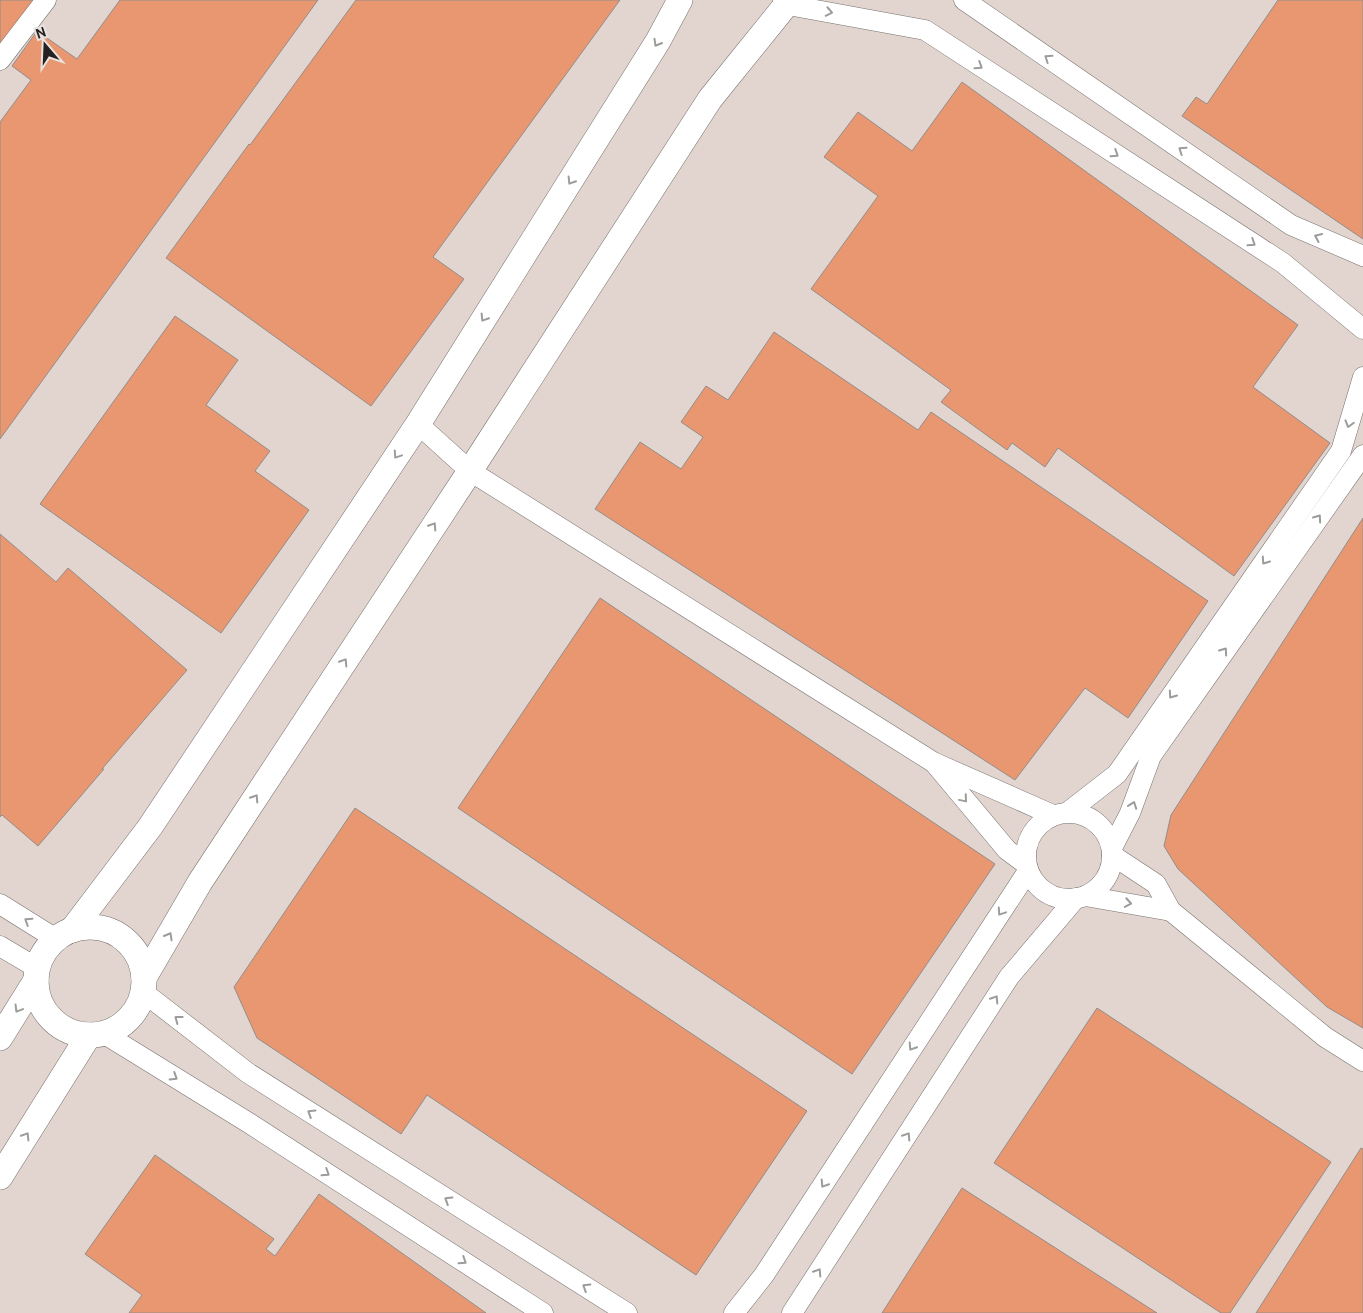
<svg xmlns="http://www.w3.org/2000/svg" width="1363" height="1313" viewBox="0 0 1363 1313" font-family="Cabin,sans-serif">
<rect width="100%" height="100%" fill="#e8e3e0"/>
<!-- built -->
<rect fill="#e2d5cf" x="0" y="0" width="1363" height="1313"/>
<!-- building -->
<g fill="#e99770" stroke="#928d8a">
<polygon points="0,0 35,0 0,48"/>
<polygon points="120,0 318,0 0,439 0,122 31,80 12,66 37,31 77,59"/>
<polygon points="356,0 620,0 433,257 464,279 371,406 166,258 249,144 250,145"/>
<polygon points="1278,0 1363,0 1363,239 1182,116 1196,97 1207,104"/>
<polygon points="962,82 1298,325 1253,387 1330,443 1234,576 1058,448 1045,467 1012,443 1007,450 941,402 951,390 811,289 878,196 824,157 858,112 912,151"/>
<polygon points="175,316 238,360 206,405 270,451 255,471 309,510 221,633 40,504"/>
<polygon points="774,332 918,430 931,412 1208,601 1128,718 1085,688 1015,780 595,509 640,442 681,469 703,437 681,422 706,386 728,400"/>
<polygon points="1363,518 1363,1028 1327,1007 1178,869 1164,846 1171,815"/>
<polygon points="0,534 56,582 68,568 187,670 102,769 104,769 38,846 2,815 0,817"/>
<polygon points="600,598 995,864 852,1074 458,808"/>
<polygon points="355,808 807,1111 696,1275 427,1095 401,1134 257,1038 234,987"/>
<polygon points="1097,1008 1331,1162 1230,1313 1221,1313 994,1163"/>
<polygon points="1361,1148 1363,1149 1363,1313 1256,1313"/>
<polygon points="155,1155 274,1239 266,1249 275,1256 319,1194 486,1313 129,1313 142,1295 85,1254"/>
<polygon points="962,1188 1157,1313 882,1313"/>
</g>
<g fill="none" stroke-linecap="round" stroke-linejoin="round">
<defs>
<g id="minor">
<polyline points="783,0 788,5 925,30 1283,263 1363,329"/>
<polyline points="964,0 1291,225 1363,256"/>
<polyline points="0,60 46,0"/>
<polyline points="418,424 470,471 933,762 1053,815"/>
<polyline points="936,765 1007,850 1026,864"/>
<polyline points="1068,812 1117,774 1341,451 1363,377"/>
<circle cx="1069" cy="856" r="43"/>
<polyline points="1112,848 1130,813 1151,756 1363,455"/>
<polyline points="1112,855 1156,884 1171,911 1325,1037 1363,1061"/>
<polyline points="1085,896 1171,911"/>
<polyline points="0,904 56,939"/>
<polyline points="0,946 37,968"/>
<polyline points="143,992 248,1073 627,1313"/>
<polyline points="103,1033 249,1123 543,1313"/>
<polyline points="734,1313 764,1275 1028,871"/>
<polyline points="792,1313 1009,977 1076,898"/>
</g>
<g id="tertiary">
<circle cx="90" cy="981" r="54"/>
<polyline points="72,930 150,827 418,424 658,41 680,0"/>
<polyline points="144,978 200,882 470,471 710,99 790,0"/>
<polyline points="0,1038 36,980"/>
<polyline points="0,1177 89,1035"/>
</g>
</defs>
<!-- minor casing -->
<use href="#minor" stroke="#76716e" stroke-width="21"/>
<!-- tertiary casing -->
<use href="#tertiary" stroke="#76716e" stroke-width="26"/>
<!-- minor -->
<use href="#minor" stroke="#fff" stroke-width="20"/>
<!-- tertiary -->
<use href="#tertiary" stroke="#fff" stroke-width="25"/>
</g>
<!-- one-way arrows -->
<defs><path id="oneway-chevron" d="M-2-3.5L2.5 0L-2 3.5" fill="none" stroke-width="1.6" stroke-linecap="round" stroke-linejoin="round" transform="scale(1.25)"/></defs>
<g stroke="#9c9c9b">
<use href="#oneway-chevron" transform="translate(829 12) rotate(11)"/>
<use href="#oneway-chevron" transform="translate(657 43) rotate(120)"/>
<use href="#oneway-chevron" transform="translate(1048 58) rotate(-146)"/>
<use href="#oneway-chevron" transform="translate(979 66) rotate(33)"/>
<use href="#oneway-chevron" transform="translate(1182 150) rotate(-146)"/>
<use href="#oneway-chevron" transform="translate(1115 154) rotate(33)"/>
<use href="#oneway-chevron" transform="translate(571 181) rotate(122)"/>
<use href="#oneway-chevron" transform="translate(1318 237) rotate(-156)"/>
<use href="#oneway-chevron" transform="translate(1252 243) rotate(33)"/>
<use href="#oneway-chevron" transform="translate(484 318) rotate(122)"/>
<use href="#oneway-chevron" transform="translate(1349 424) rotate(106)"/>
<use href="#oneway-chevron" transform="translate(397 455) rotate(124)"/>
<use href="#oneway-chevron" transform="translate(1318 518) rotate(-55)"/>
<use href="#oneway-chevron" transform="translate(433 526) rotate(-57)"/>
<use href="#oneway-chevron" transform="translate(1265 561) rotate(125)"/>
<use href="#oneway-chevron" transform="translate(1224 651) rotate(-55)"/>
<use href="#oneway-chevron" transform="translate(344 662) rotate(-57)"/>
<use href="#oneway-chevron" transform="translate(1172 695) rotate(125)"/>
<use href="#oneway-chevron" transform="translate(255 798) rotate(-57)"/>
<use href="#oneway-chevron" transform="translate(964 799) rotate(50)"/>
<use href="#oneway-chevron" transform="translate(1133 805) rotate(-70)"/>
<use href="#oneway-chevron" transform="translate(1128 903) rotate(10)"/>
<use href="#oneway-chevron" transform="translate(1001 912) rotate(124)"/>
<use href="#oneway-chevron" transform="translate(28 921) rotate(-147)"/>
<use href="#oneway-chevron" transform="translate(169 936) rotate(-60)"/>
<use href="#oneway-chevron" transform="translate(995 999) rotate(-57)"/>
<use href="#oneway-chevron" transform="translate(18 1009) rotate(121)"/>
<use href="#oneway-chevron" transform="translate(178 1019) rotate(-143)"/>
<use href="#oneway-chevron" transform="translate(912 1047) rotate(123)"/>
<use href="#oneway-chevron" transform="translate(174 1077) rotate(32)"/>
<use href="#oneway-chevron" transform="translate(311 1113) rotate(-148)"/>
<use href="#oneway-chevron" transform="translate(26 1136) rotate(-58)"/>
<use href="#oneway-chevron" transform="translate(907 1136) rotate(-57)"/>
<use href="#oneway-chevron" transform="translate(326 1173) rotate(33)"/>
<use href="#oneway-chevron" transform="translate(824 1184) rotate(123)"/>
<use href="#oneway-chevron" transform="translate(448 1200) rotate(-148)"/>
<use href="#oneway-chevron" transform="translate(463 1261) rotate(33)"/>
<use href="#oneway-chevron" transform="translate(818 1272) rotate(-57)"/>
<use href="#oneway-chevron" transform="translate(586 1287) rotate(-148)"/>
</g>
<!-- north arrow -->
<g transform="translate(45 45) rotate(341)" stroke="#e8e3e0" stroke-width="4" paint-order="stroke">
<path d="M0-4L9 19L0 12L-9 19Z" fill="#242221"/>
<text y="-8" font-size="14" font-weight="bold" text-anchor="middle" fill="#242221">N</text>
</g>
</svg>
